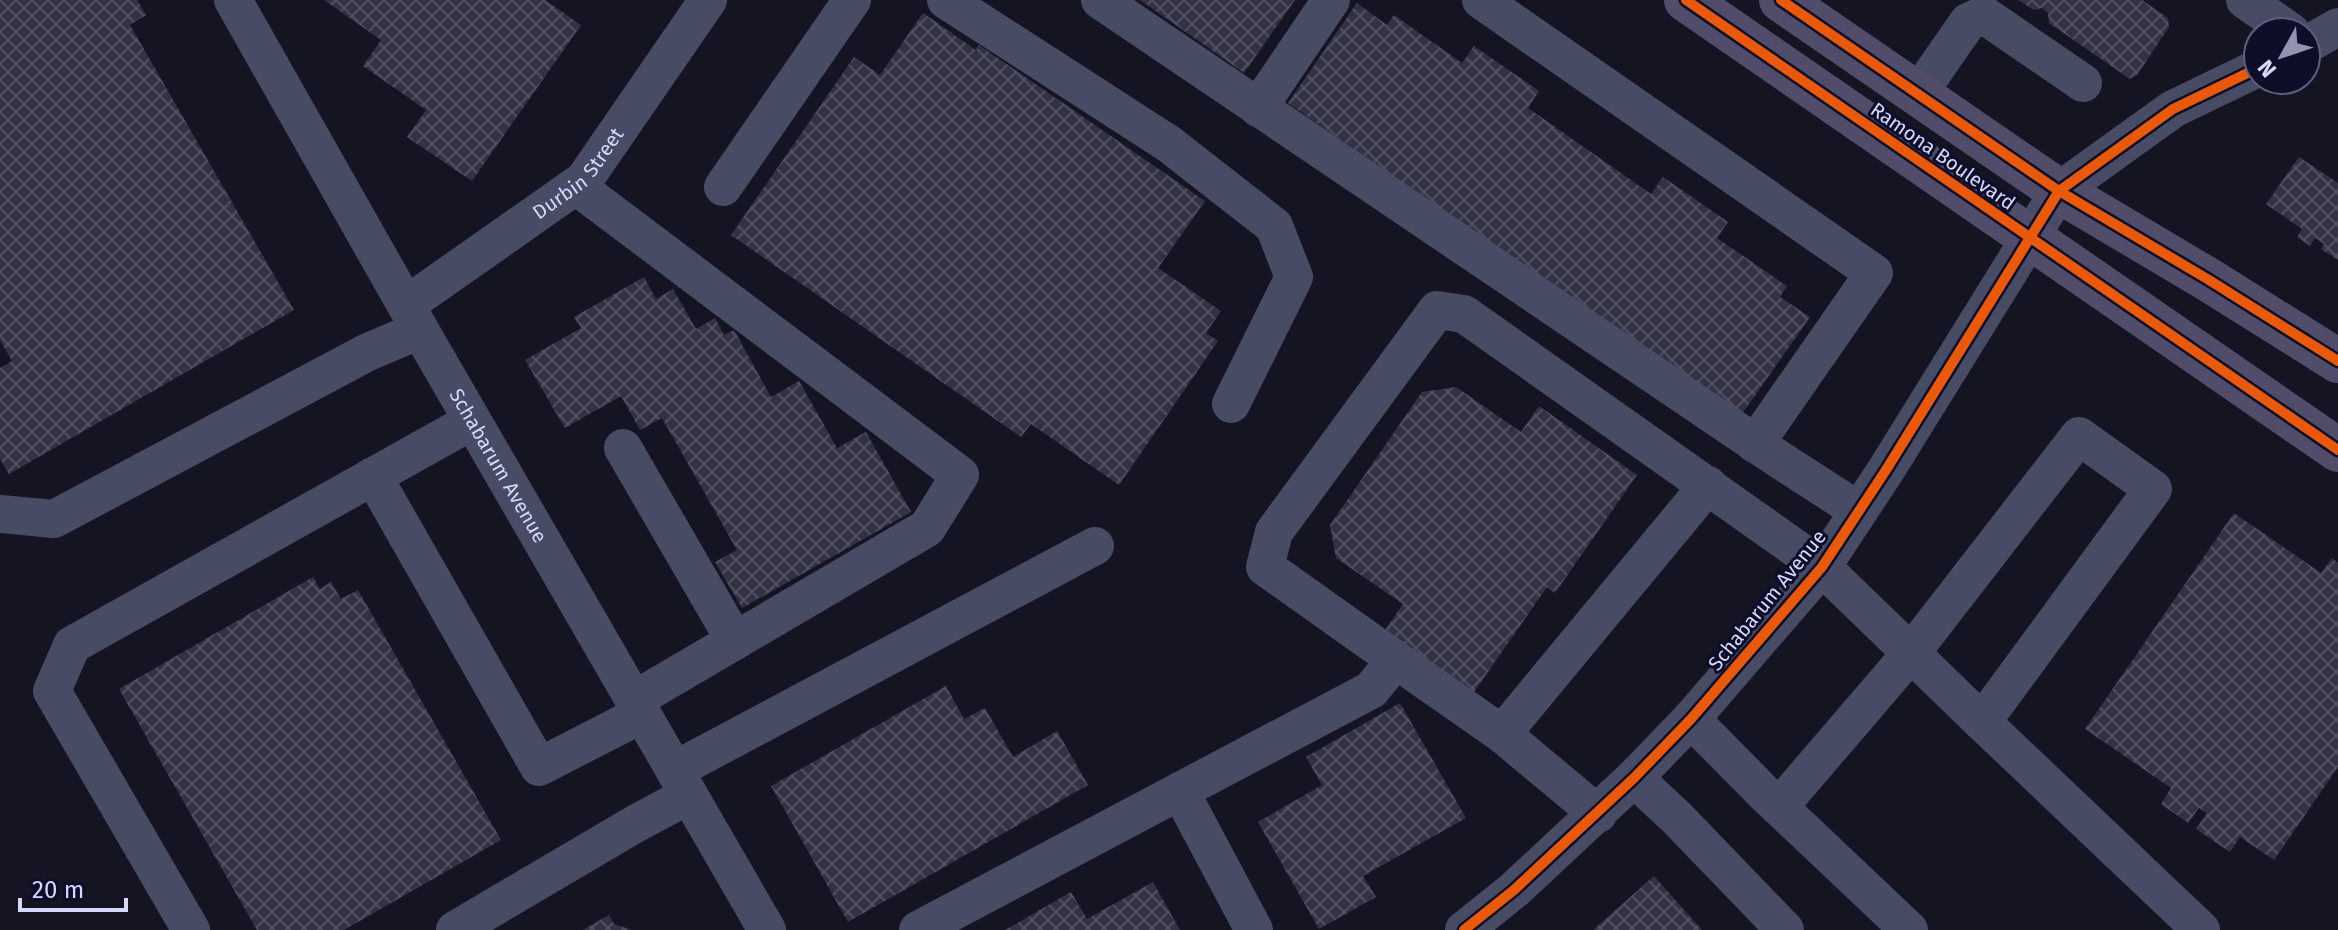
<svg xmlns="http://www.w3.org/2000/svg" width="2338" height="930" viewBox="0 0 2338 930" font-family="'Fira Sans',sans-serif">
<defs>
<pattern id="building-cross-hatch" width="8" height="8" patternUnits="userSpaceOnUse" patternTransform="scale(2)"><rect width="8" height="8" fill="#323245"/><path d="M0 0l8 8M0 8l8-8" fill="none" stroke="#4f4f61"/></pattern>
</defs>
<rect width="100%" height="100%" fill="#141423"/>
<!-- building -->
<g fill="url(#building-cross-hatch)">
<polygon points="0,0 137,0 146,15 130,25 294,310 9,474 0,459 0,368 12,361 0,340"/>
<polygon points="324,0 545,0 581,25 472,181 407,137 426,110 363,66 381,40"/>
<polygon points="1140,0 1295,0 1244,73"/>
<polygon points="2018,0 2142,0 2168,18 2169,27 2137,75 2130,79 2049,23 2048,13 2042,8 2034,10"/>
<polygon points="1357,3 1387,25 1394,15 1462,63 1474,46 1539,91 1528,108 1651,194 1663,177 1728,222 1717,238 1787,286 1780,297 1810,317 1740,417 1288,103"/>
<polygon points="923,13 976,50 979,45 1205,201 1158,268 1221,311 1206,333 1218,341 1119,485 1031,424 1021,437 731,235 854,57 880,75"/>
<polygon points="2299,157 2338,183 2338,260 2321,249 2324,244 2315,238 2310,246 2297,237 2302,229 2266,204"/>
<polygon points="644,277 656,299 673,289 696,329 715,318 724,335 734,330 771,397 799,381 837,448 866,432 911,512 742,608 715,562 737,550 662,418 640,430 621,396 565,428 525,360 581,328 574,317"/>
<polygon points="1456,387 1521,432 1539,406 1637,475 1555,593 1547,587 1474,692 1385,630 1403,604 1336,558 1330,525 1422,392"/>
<polygon points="2234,513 2321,573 2332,558 2338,563 2338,767 2274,860 2240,837 2230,852 2196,829 2207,813 2199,808 2188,823 2161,804 2171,788 2085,729"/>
<polygon points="313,577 320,589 331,582 341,599 358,590 501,840 344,930 257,930 119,689"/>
<polygon points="946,686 964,719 985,708 1013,757 1057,731 1088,785 848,922 771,786"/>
<polygon points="1400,703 1466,818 1363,876 1376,897 1319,929 1258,822 1322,785 1306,757"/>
<polygon points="1654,876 1702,930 1593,930"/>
<polygon points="1153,882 1180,930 1005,930 1071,892 1087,919"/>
<polygon points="609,915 614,924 632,930 583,930"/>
</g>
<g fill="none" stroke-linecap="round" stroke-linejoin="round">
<!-- minor -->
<g stroke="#484b64" stroke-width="38">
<path id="s1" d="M233,0L420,330L767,930"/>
<polyline points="946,0 1169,144 1274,226 1294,277 1231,404"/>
<polyline points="1100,0 1780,460 1859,511"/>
<polyline points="1481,0 1874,273 1755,444"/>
<polyline points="2245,0 2291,32"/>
<polyline points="2306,45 2338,27"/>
<polyline points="1918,94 1968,22 1984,15 2083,83"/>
<polyline points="1258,108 1331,0"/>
<polyline points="576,186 960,475 927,528 634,700"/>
<polyline points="723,187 852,0"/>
<path id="s2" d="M406,305L584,180L708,0"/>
<polyline points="623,448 735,641"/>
<polyline points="373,476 539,767 642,714"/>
<polyline points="0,514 54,519 368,352 420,330"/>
<polyline points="1396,660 1502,734 1708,485"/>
<polyline points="1691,719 1764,793 1909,930"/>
<polyline points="1502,734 1598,814"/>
<polyline points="675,770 1095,546"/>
<polyline points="1634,778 1677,818 1785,930"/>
<polyline points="1180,791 1371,690 1396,660 1265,567 1274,532 1437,310 1464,314 1822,567 1911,653 2079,436 2153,489 1982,722 2201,930"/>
<polyline points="1779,807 1911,653 1982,722"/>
<polyline points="191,930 52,691 72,645 472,421"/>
<polyline points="455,930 635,824 689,795"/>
<polyline points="918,930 1180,791 1254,930"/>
<polyline points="1464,930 1514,890 1634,778 1691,719 1822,567 1886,470 2059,191 2173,109 2258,68"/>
</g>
<!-- major -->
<g stroke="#504c6a" stroke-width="44">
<polyline points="1686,0 2338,450"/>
<polyline points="1781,0 2059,191 2209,280 2338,361"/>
</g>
<defs>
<g id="cycleway">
<polyline points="1686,0 2338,450"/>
<polyline points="1781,0 2059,191 2209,280 2338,361"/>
<polyline points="1464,930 1514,890 1634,778 1691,719 1822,567 1886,470 2059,191 2173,109 2258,68"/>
</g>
</defs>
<!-- cycleway casing -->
<use href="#cycleway" stroke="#0e0e29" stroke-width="15"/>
<!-- cycleway -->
<use href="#cycleway" stroke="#e8590c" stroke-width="10"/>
</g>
<g text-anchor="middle" stroke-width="6" stroke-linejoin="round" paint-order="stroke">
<!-- street labels -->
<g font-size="20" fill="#d6d9ff" stroke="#0e0e29">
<text transform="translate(1943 156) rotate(35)" y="7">Ramona Boulevard</text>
<text dy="7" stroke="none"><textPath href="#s2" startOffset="218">Durbin Street</textPath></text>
<text dy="7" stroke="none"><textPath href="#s1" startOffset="536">Schabarum Avenue</textPath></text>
<text transform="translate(1767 600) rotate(-51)" y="7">Schabarum Avenue</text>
</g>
</g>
<!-- north arrow -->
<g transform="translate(2282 56) rotate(230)"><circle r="38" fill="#0e0e29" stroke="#5e5f7f" stroke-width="2"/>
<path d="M0-6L14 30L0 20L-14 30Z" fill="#9294b2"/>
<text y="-12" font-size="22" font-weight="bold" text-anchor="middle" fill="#d6d9ff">N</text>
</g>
<!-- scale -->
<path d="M20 898v12h106v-12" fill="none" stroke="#d6d9ff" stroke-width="4"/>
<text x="32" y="898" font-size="24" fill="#d6d9ff" stroke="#0e0e29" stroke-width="6" paint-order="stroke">20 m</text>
</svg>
